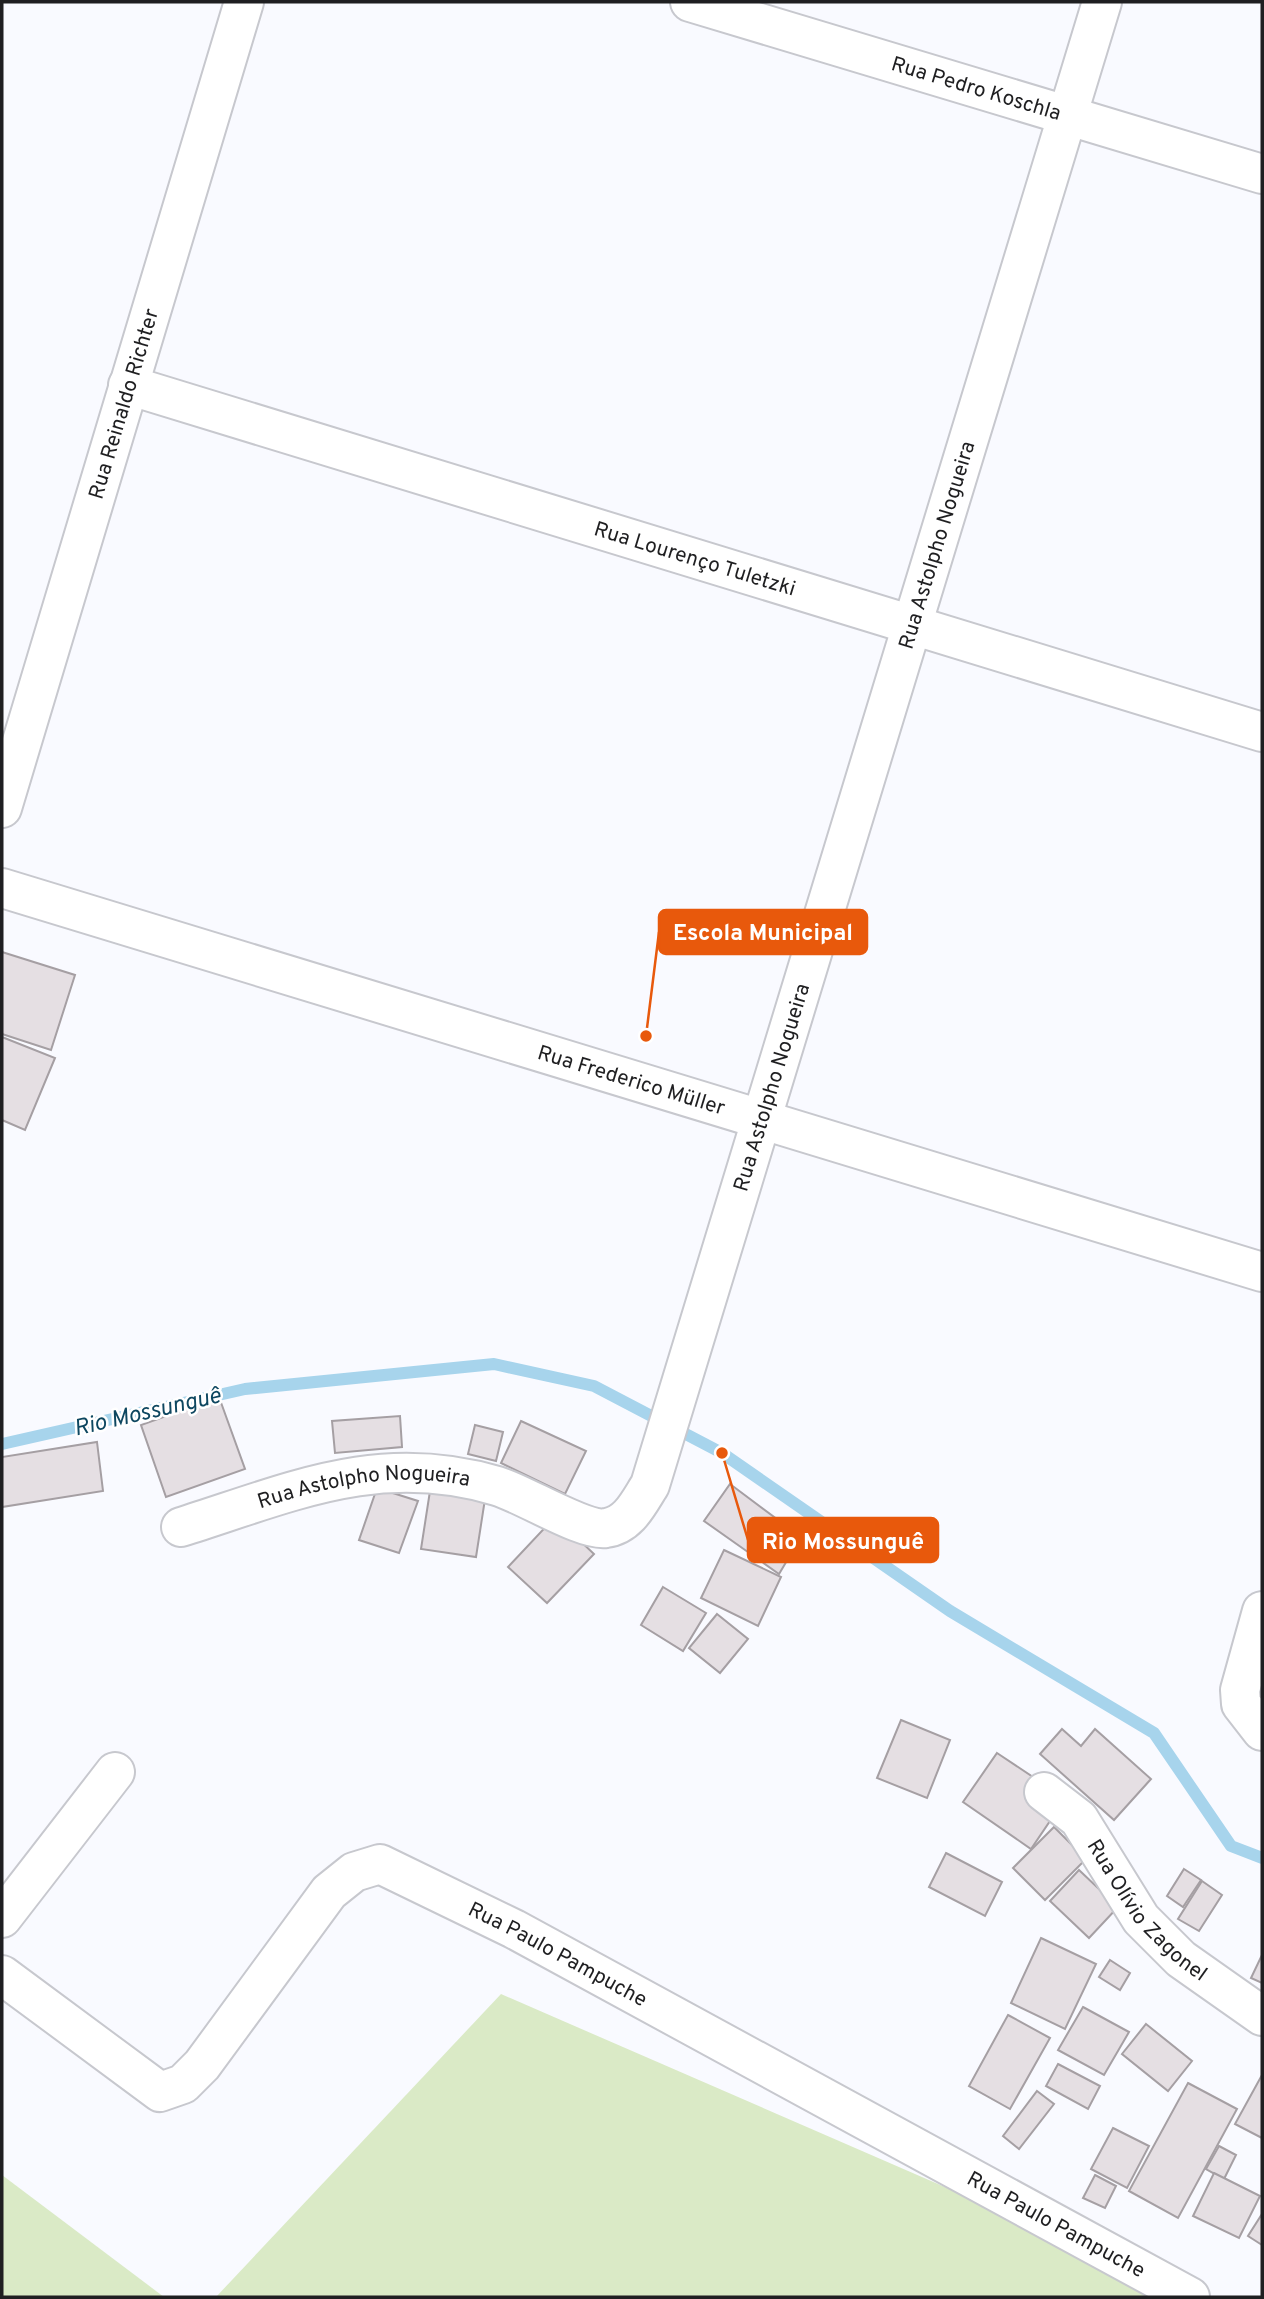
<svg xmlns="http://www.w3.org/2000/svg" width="1264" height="2299" viewBox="0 0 1264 2299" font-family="Overpass,sans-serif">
<rect width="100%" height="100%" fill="#f9faff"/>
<!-- green -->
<g fill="#daeac6">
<polygon points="501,1994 1198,2297 216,2297"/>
<polygon points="2,2175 164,2297 2,2297"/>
</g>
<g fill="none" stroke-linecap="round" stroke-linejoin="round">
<!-- stream -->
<polyline stroke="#a7d4ec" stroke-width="12" points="2,1444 245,1389 494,1364 594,1386 722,1453 950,1611 1154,1733 1231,1846 1262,1858"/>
</g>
<!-- building -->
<g fill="#e5dfe3" stroke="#a59fa3" stroke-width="2">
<polygon points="2,952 75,975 51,1050 2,1034"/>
<polygon points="2,1037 55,1058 25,1130 2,1120"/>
<polygon points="219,1397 245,1469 166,1497 141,1425"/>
<polygon points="400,1416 402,1447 335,1453 332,1421"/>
<polygon points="521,1421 586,1451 565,1494 501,1463"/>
<polygon points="475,1425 503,1432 496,1461 468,1454"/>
<polygon points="97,1442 103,1491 2,1507 2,1457"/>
<polygon points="730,1484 801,1537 779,1574 704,1521"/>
<polygon points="377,1488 418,1501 399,1553 359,1540"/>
<polygon points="430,1491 485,1499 476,1557 421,1549"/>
<polygon points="555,1517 594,1554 547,1603 508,1567"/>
<polygon points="724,1550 781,1577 758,1626 701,1598"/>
<polygon points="663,1587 706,1613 683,1651 641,1625"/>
<polygon points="717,1614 748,1639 720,1673 689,1648"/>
<polygon points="901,1720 950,1740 927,1798 877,1778"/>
<polygon points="1062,1729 1081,1746 1095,1729 1151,1779 1114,1820 1040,1754"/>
<polygon points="997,1753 1045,1785 1054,1815 1031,1849 963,1802"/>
<polygon points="1054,1827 1086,1859 1045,1900 1013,1868"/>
<polygon points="946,1853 1002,1882 985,1916 929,1887"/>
<polygon points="1184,1869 1201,1880 1183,1907 1167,1896"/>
<polygon points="1079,1870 1118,1907 1089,1938 1050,1901"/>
<polygon points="1202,1881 1222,1895 1199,1931 1178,1919"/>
<polygon points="1041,1938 1096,1964 1065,2029 1011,2003"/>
<polygon points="1262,1955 1262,1983 1251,1978"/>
<polygon points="1110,1960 1130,1973 1120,1990 1099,1977"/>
<polygon points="1083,2007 1129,2032 1104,2075 1058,2050"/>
<polygon points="1008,2015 1050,2038 1010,2109 969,2086"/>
<polygon points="1146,2024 1192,2061 1168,2091 1122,2054"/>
<polygon points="1058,2064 1100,2086 1088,2109 1046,2086"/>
<polygon points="1262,2075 1262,2138 1235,2124"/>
<polygon points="1188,2083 1237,2109 1178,2218 1129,2191"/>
<polygon points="1037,2091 1054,2104 1019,2149 1003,2136"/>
<polygon points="1113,2128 1149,2146 1127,2188 1091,2169"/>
<polygon points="1219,2146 1236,2155 1224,2179 1206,2169"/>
<polygon points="1214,2173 1260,2196 1239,2238 1193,2216"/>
<polygon points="1095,2175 1116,2186 1105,2208 1083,2198"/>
<polygon points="1262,2214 1262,2245 1248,2236"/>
</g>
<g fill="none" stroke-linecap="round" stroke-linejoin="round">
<defs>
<g id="minor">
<path id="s1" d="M690,2L1262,174"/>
<path id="s2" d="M128,385L1262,732"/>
<path id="s3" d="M2,808L244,2"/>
<path id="s4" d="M2,888L1262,1272"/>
<path id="s5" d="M181,1527C292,1492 379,1451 497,1486C524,1494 584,1532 606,1528C629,1525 639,1502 650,1485L1102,2"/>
<polyline points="1262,1611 1240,1690 1241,1704 1262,1731"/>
<path id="s6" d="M1044,1792L1079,1819L1141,1919L1181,1959L1262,2016"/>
<polyline points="2,1918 115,1772"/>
<path id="s7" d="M2,1975L160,2092L183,2084L202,2065L329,1892L354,1872L380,1864L514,1929L1190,2297"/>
</g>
</defs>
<!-- minor casing -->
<use href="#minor" stroke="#c7c8ce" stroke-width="42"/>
<!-- minor -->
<use href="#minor" stroke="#fff" stroke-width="38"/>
</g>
<g text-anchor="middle" stroke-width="5" stroke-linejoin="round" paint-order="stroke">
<!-- street labels -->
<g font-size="21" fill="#1f1f21" stroke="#fff">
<text dy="7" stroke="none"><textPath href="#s1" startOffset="299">Rua Pedro Koschla</textPath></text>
<text dy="7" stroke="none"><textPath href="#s3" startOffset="422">Rua Reinaldo Richter</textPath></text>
<text dy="7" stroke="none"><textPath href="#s5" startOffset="1489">Rua Astolpho Nogueira</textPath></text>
<text dy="7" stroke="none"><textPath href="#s2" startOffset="593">Rua Lourenço Tuletzki</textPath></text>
<text dy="7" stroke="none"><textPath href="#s4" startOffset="658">Rua Frederico Müller</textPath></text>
<text dy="7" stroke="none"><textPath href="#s5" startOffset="922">Rua Astolpho Nogueira</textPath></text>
<text dy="7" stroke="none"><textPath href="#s5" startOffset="189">Rua Astolpho Nogueira</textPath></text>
<text dy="7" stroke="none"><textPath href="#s6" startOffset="159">Rua Olívio Zagonel</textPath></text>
<text dy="7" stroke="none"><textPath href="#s7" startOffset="721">Rua Paulo Pampuche</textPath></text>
<text dy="7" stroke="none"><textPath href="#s7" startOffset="1288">Rua Paulo Pampuche</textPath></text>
</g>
<!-- water labels -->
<g font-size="23" font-style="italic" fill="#0e4760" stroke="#fff">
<text transform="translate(147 1411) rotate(-13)" y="8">Rio Mossunguê</text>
</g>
</g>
<!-- callouts -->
<path fill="none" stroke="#e8590c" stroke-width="2.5" d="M646 1036L659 932M722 1453L748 1540"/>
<g fill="#e8590c" stroke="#fff" stroke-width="2.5">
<circle cx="646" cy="1036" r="7"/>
<circle cx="722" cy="1453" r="7"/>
</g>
<g fill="#e8590c" stroke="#e8590c" stroke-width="2.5">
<rect x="659" y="910" width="208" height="44" rx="7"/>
<rect x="748" y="1518" width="190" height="44" rx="7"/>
</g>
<g font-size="23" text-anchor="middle" font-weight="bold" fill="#fff">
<text x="763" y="940">Escola Municipal</text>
<text x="843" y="1549">Rio Mossunguê</text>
</g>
<!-- border -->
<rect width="1264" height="2299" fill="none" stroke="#1f1f21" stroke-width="7"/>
</svg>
